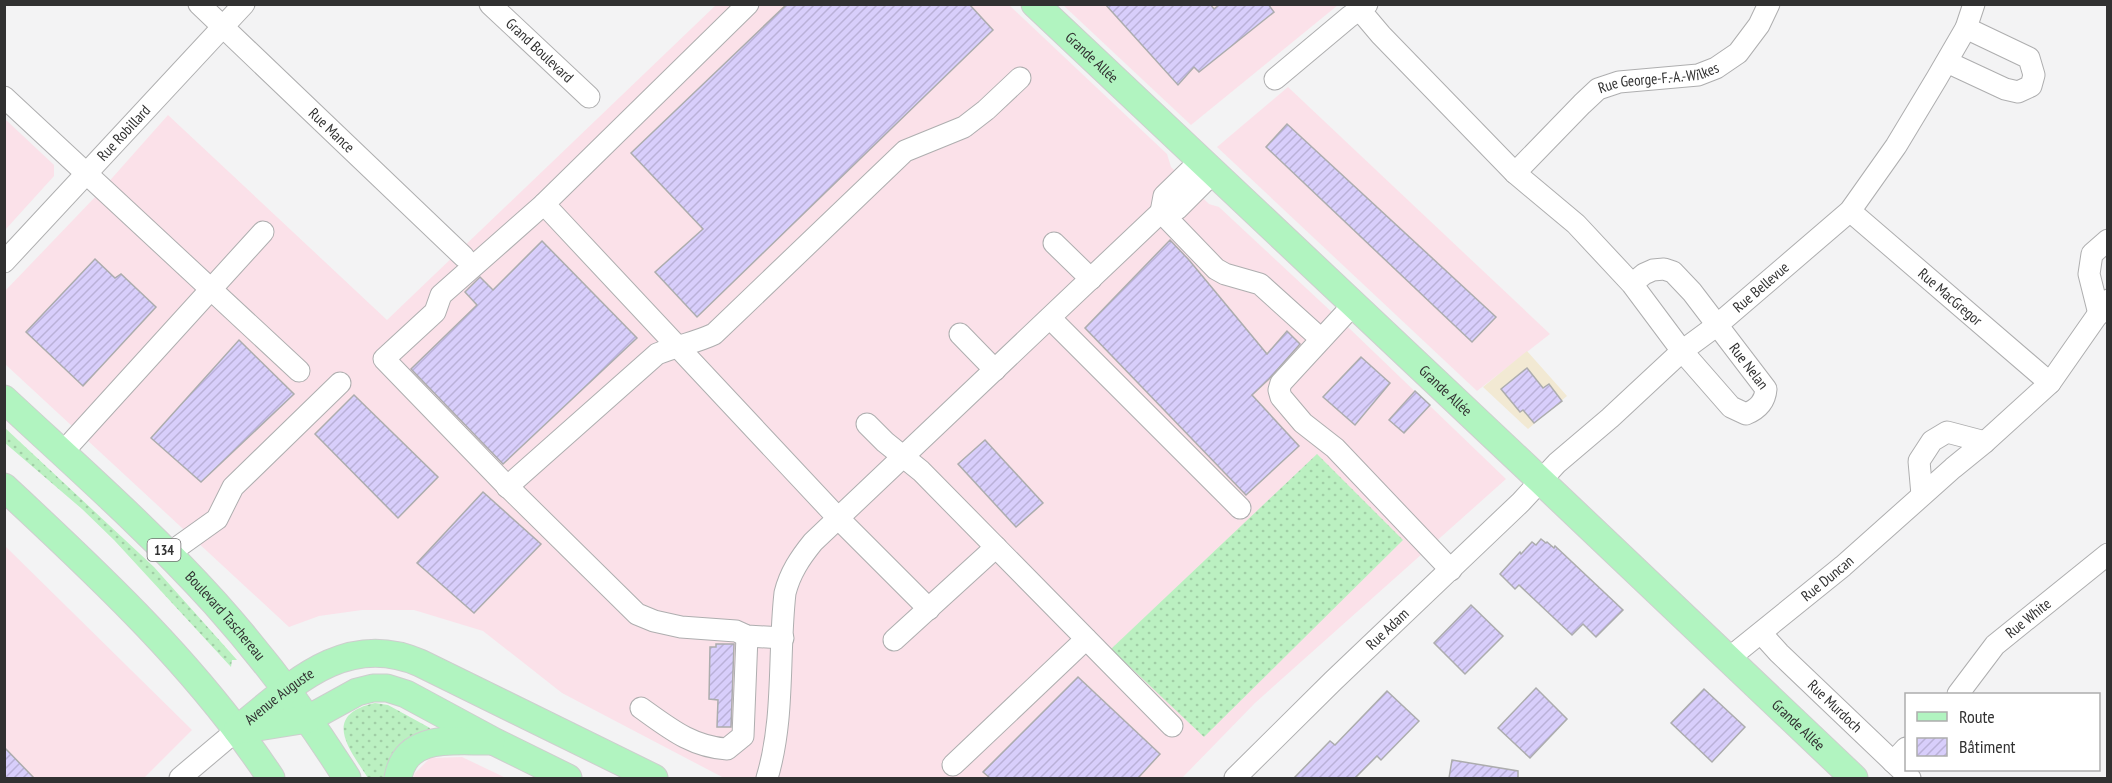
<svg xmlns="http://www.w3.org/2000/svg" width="2112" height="783" viewBox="0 0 2112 783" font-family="'PT Sans Narrow',sans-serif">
<defs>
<pattern id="grass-dots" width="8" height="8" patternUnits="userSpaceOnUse" patternTransform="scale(1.5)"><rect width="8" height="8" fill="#bbf0c1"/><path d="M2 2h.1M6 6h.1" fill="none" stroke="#a1cea6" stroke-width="1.8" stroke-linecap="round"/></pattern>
<pattern id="building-hatch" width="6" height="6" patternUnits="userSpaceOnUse" patternTransform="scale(1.5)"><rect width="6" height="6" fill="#d8cefb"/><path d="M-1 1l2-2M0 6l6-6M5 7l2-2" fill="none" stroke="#bab1d8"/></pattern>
</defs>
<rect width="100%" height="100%" fill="#f3f3f4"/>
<!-- commercial -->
<g fill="#fbe1e9">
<polygon points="716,5 1009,5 1167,154 1171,167 1209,204 1219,207 1350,329 1506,479 1255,703 1182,778 724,778 562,693 483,631 414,610 362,610 319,616 289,627 5,364 4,292 97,195 168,115 387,320"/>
<polygon points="1063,5 1338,5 1191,125"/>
<polygon points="1288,87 1550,334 1477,391 1217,147"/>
<polygon points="5,119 54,165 54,176 5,230"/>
<polygon points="4,545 192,730 144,778 5,778"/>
<polygon points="462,757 506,778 413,778 415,773 430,758"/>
</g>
<!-- education -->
<polygon fill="#f2e9d3" points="1527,351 1567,396 1528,429 1483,387"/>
<!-- grass -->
<g fill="url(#grass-dots)">
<polygon points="4,427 154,567 237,660 232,660 231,667 114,540 82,509 5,443"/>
<polygon points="1317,454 1403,540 1204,737 1111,649"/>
<path d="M375,703L388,705L430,728L429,733L386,778H368C349,749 321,715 375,703Z"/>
</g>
<!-- building -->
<g fill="url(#building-hatch)" stroke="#acacad" stroke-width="1.5">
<polygon points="787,4 969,4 993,30 697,317 655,272 703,229 631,153"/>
<polygon points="1105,4 1210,4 1214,9 1220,4 1268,4 1274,12 1199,72 1194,67 1178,85"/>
<polygon points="1287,124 1496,317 1472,342 1266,147"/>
<polygon points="1170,240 1189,260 1267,354 1287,331 1300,344 1269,379 1252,395 1299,446 1246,495 1085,328"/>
<polygon points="542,241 637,338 503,464 411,369 477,305 465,292 480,277 493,290"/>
<polygon points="95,259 115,278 121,274 156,307 83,386 26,332"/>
<polygon points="239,340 294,394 201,482 151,438"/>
<polygon points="1361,357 1390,383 1355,425 1323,397"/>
<polygon points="1527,368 1543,388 1549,384 1562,401 1534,423 1523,410 1520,412 1501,389"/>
<polygon points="1415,391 1430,405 1404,433 1389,420"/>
<polygon points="354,395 438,477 398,518 315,434"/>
<polygon points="985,440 1043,503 1016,527 958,464"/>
<polygon points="483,492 541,544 474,613 417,563"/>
<polygon points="1541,539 1546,543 1547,542 1554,548 1555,546 1623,610 1596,637 1583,624 1572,635 1519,585 1515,589 1500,574 1520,552 1521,554 1532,542 1536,545"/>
<polygon points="1471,605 1503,636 1465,674 1434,643"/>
<polygon points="716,644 734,644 731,727 717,727 718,700 709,699 710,647 716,647"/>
<polygon points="1078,677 1160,754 1138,778 990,778 983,772"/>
<polygon points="1536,688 1567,719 1530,758 1498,728"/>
<polygon points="1704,689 1745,727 1712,762 1671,723"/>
<polygon points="1387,691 1419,721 1381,760 1377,756 1355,778 1294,778 1330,741 1335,745"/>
<polygon points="4,747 34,778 4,778"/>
<polygon points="1452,760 1518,771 1518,778 1449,778"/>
</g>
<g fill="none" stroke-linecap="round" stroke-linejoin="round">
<defs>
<g id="minor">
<path id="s1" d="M199,4L464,257"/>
<path id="s2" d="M490,4L589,97"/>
<polyline points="748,4 544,204 441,295 435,312 384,359 504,483 637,614 654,621 681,627 736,631 747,636 783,638"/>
<path id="s3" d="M1359,9L1381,35L1515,173L1576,224L1632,284L1644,274L1653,270L1664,269L1673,272L1692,292L1766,389C1765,402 1758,409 1746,414L1731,407L1682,351L1632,284"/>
<polyline points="1947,62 2005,89 2018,92 2031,86 2034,75 2029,58 1966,28"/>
<polyline points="1275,79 1349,17 1367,4"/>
<polyline points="4,97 299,371"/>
<path id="s4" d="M1515,173L1582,104L1598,89L1619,82L1698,75L1716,68L1738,53L1759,25L1769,4"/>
<polyline points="544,204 839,519 929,609"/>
<path id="s5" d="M1850,211L2050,383"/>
<polyline points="1161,212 1216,269 1225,274 1260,284 1321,339"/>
<polyline points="1161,212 1164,196 1200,161"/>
<polyline points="1054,243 1091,279"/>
<path id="s6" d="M4,262L244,4"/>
<polyline points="1353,305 1281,383 1279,390 1281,397 1303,423 1335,448 1451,570"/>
<polyline points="2099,314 2089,274 2092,254 2108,240"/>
<polyline points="1050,318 1240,508"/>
<polyline points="960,334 995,370"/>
<polyline points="867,424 885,442 921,471 1172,726"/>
<polyline points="62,453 263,232"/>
<path d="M507,487L657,354C676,346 695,343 714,334L905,151L964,127L986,110L1020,78"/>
<polyline points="1922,495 1919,461 1932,441 1947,432 1985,442"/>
<polyline points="168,554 217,519 233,487 340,383"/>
<path id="s7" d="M1761,633L1779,653L1910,778"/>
<polyline points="894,640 996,547"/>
<path id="s8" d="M1728,659L1843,566L1953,468L1985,442L2050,383L2108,300"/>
<path id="s9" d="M1958,694L1995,645L2108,554"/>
<path d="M641,708C669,728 692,747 727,749L743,736L747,636"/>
<polyline points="1893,762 1906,748"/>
<polyline points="953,765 1086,639"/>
<polyline points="180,778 237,730"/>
<path d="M767,778C785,718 778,655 785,593C790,573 800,558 813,542L1161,212L1177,209L1213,173"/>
<path id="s10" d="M1235,778L1333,681L1521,502L1557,463L1610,418L1682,351L1716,326L1850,211L1896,146L1937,78L1966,28L1974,4"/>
</g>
<g id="major">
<path id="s11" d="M1035,4L1540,480L1854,778"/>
<path id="s12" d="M4,399C76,466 150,531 215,603C264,658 308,716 347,778"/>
<path d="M4,487C101,577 198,668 271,778"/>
<path id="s13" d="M237,730C291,686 345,630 420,663L654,778"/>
<polyline points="238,730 308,719 357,692 373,688 387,688 406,694 493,741 568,778"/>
<path d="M398,778C406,732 456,742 491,741"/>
</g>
</defs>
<!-- minor casing -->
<use href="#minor" stroke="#aeaeaf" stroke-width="23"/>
<!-- major casing -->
<use href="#major" stroke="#cecece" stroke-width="29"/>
<!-- minor -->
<use href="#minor" stroke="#fff" stroke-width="21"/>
<!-- major -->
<use href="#major" stroke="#b1f4c0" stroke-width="27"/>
</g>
<g text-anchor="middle" stroke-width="4.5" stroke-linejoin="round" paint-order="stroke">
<!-- shield labels -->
<rect fill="#fff" stroke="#6f6f6f" stroke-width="1.5" x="147.5" y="539" width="33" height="22" rx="4.5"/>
<g font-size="14" font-weight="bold" fill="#313131">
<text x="164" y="555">134</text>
</g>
<!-- street labels -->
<g font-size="15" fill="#313131" stroke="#fff">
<text dy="5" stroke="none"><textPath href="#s2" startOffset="68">Grand Boulevard</textPath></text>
<text dy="5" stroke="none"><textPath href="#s11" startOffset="78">Grande Allée</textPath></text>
<text dy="5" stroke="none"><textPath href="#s4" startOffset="180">Rue George-F.-A.-Wilkes</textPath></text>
<text dy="5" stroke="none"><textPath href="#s1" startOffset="183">Rue Mance</textPath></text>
<text dy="5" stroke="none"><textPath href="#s6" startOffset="176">Rue Robillard</textPath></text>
<text dy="5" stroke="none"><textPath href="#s10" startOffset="720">Rue Bellevue</textPath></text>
<text dy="5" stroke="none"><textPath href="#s5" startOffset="132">Rue MacGregor</textPath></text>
<text dy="5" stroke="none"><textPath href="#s3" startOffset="555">Rue Nelan</textPath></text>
<text dy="5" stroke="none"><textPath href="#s11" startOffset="564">Grande Allée</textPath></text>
<text dy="5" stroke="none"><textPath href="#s8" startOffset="128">Rue Duncan</textPath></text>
<text dy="5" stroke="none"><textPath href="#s12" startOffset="310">Boulevard Taschereau</textPath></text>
<text dy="5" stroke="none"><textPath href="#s9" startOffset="104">Rue White</textPath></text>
<text dy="5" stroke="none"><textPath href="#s10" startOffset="213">Rue Adam</textPath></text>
<text dy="5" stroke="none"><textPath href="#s13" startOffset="54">Avenue Auguste</textPath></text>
<text dy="5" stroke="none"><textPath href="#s7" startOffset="104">Rue Murdoch</textPath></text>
<text dy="5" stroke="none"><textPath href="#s11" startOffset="1050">Grande Allée</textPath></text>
</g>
</g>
<!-- border -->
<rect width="2112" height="783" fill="none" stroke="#313131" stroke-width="12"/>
<!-- legend -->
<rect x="1905" y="693" width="195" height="78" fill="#ffffff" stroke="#adadad" stroke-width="1.5"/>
<rect x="1917" y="712" width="30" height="9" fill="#b1f4c0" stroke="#adadad" stroke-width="1.5"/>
<text x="1959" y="723" font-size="18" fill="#313131">Route</text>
<rect x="1917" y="738" width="30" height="18" fill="url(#building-hatch)" stroke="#adadad" stroke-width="1.5"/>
<text x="1959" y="753" font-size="18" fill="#313131">Bâtiment</text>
</svg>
